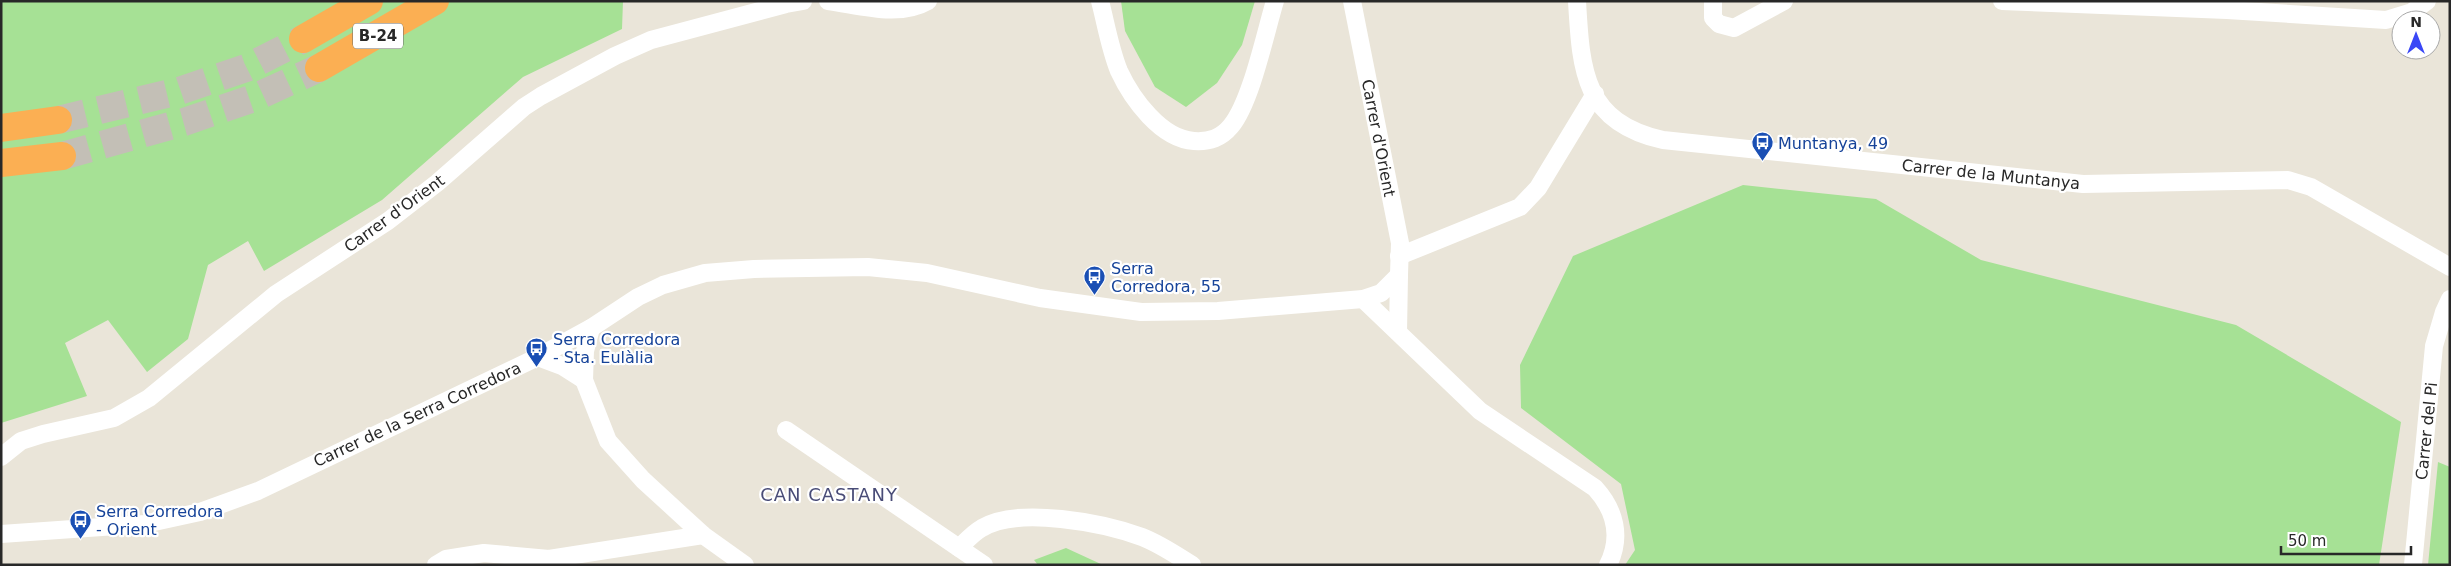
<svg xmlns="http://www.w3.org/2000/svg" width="2451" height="566" viewBox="0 0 2451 566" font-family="'DejaVu Sans',sans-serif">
<rect width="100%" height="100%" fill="#eae5d9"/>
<!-- green -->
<g fill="#a6e195">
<polygon points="1,1 623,1 622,29 523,77 382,200 264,271 248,241 208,265 188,339 147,372 108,320 65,343 87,396 1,423"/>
<polygon points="1121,1 1255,1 1242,45 1217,83 1186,107 1155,87 1125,31"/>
<polygon points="1743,185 1876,199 1981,260 2236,325 2401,422 2379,565 1625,565 1635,550 1621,484 1521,408 1520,365 1573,256"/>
<polygon points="2438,462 2450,467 2450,565 2428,565"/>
<polygon points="1066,548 1103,565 1038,565 1034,560"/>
</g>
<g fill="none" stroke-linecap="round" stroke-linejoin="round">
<!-- motorway-tunnel -->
<g stroke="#c3bfb6" stroke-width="28" stroke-dasharray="28 14" stroke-linecap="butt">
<polyline points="58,120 179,91 246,68 303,39"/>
<polyline points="62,156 184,122 254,98 319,68"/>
</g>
<!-- minor -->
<g stroke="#fff" stroke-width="18">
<path d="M828,1C859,5 899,18 928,1"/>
<path d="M1100,1C1106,24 1110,49 1119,71C1132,99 1161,139 1194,141C1210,142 1221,138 1231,126C1251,102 1265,34 1275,1"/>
<polyline points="1352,1 1400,243 1399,275"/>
<path d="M1577,1C1581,70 1583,122 1663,140L2083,184L2288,180L2311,187L2450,267"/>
<polyline points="1713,1 1713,18 1719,24 1734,28 1784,1"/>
<polyline points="2002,1 2227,10 2386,20 2412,12 2427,1"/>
<polyline points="1399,256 1520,207 1538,188 1595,94"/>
<path d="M1363,299L1480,411L1595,488C1615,510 1622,537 1608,565"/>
<polyline points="591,328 585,351 584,380 608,441 643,480 703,535 745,565"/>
<polyline points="538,357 562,366 584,380"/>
<polyline points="786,430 984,565"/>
<polyline points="1,457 21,441 43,434 114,418 149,398 276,294 388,221 437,183 524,107 541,96 615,56 651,40 786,4 803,1"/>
<polyline points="1,534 145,524 200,512 258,491 538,357 591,328 638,297 663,285 705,273 754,269 868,267 927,273 1040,298 1141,312 1218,311 1363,299 1381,293 1399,275 1398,332"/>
<path d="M959,548C966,541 973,533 982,528C1018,506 1104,523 1142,537C1160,544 1176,555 1192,565"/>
<polyline points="436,565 446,559 484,553 549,559 703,535"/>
<polyline points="2413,565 2434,346 2444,312 2450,299"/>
</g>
<!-- motorway -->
<g stroke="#fbaf53" stroke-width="28">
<polyline points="303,39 369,1"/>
<polyline points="319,68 435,1"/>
<polyline points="1,128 58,120"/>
<polyline points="1,163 62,156"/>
</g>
</g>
<!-- icons -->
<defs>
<symbol id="bus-pin" viewBox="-11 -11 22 30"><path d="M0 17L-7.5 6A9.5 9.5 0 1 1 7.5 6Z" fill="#1a4fb4" stroke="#fff"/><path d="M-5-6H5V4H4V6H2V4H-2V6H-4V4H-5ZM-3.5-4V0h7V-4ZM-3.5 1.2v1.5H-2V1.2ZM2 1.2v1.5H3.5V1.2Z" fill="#fff"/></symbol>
</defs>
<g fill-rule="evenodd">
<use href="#bus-pin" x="1750" y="130" width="25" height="34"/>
<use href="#bus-pin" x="1082" y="264" width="25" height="34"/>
<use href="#bus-pin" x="524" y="336" width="25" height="34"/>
<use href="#bus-pin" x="68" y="508" width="25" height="34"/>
</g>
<g text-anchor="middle" stroke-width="4.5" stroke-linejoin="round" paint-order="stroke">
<!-- shield labels -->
<rect fill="#fff" stroke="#686868" stroke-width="1" x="353" y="23.5" width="50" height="25" rx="4"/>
<g font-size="15" font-weight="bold" fill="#282828">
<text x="378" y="41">B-24</text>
</g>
<!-- street labels -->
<g font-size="16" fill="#282828" stroke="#fff">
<text transform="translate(1379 138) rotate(79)" y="6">Carrer d'Orient</text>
<text transform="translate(1991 174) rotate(6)" y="6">Carrer de la Muntanya</text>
<text transform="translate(394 213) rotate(-36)" y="6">Carrer d'Orient</text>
<text transform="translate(417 414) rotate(-25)" y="6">Carrer de la Serra Corredora</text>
<text transform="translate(2426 431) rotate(-84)" y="6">Carrer del Pi</text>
</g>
<!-- transit labels -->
<g font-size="16" fill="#164399" stroke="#fff" text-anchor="start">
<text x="1778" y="149">Muntanya, 49</text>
<text x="1111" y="274">Serra<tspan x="1111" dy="18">Corredora, 55</tspan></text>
<text x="553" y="345">Serra Corredora<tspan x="553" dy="18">- Sta. Eulàlia</tspan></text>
<text x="96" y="517">Serra Corredora<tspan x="96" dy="18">- Orient</tspan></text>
</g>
<!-- neighbourhood labels -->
<g font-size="18" letter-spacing="1" fill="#494c77" stroke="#fff">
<text x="829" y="501">CAN CASTANY</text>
</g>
</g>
<!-- border -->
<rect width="2451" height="566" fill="none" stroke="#282828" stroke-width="5"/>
<!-- north arrow -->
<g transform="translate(2416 35)"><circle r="24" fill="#ffffff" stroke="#a9a9a9"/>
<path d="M0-4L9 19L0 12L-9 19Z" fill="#3a47f6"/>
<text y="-8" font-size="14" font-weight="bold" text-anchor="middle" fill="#282828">N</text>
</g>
<!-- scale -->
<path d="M2281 546v8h130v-8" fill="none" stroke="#282828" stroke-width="2.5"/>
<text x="2288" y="546" font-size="15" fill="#282828" stroke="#ffffff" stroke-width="4" paint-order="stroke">50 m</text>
</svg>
